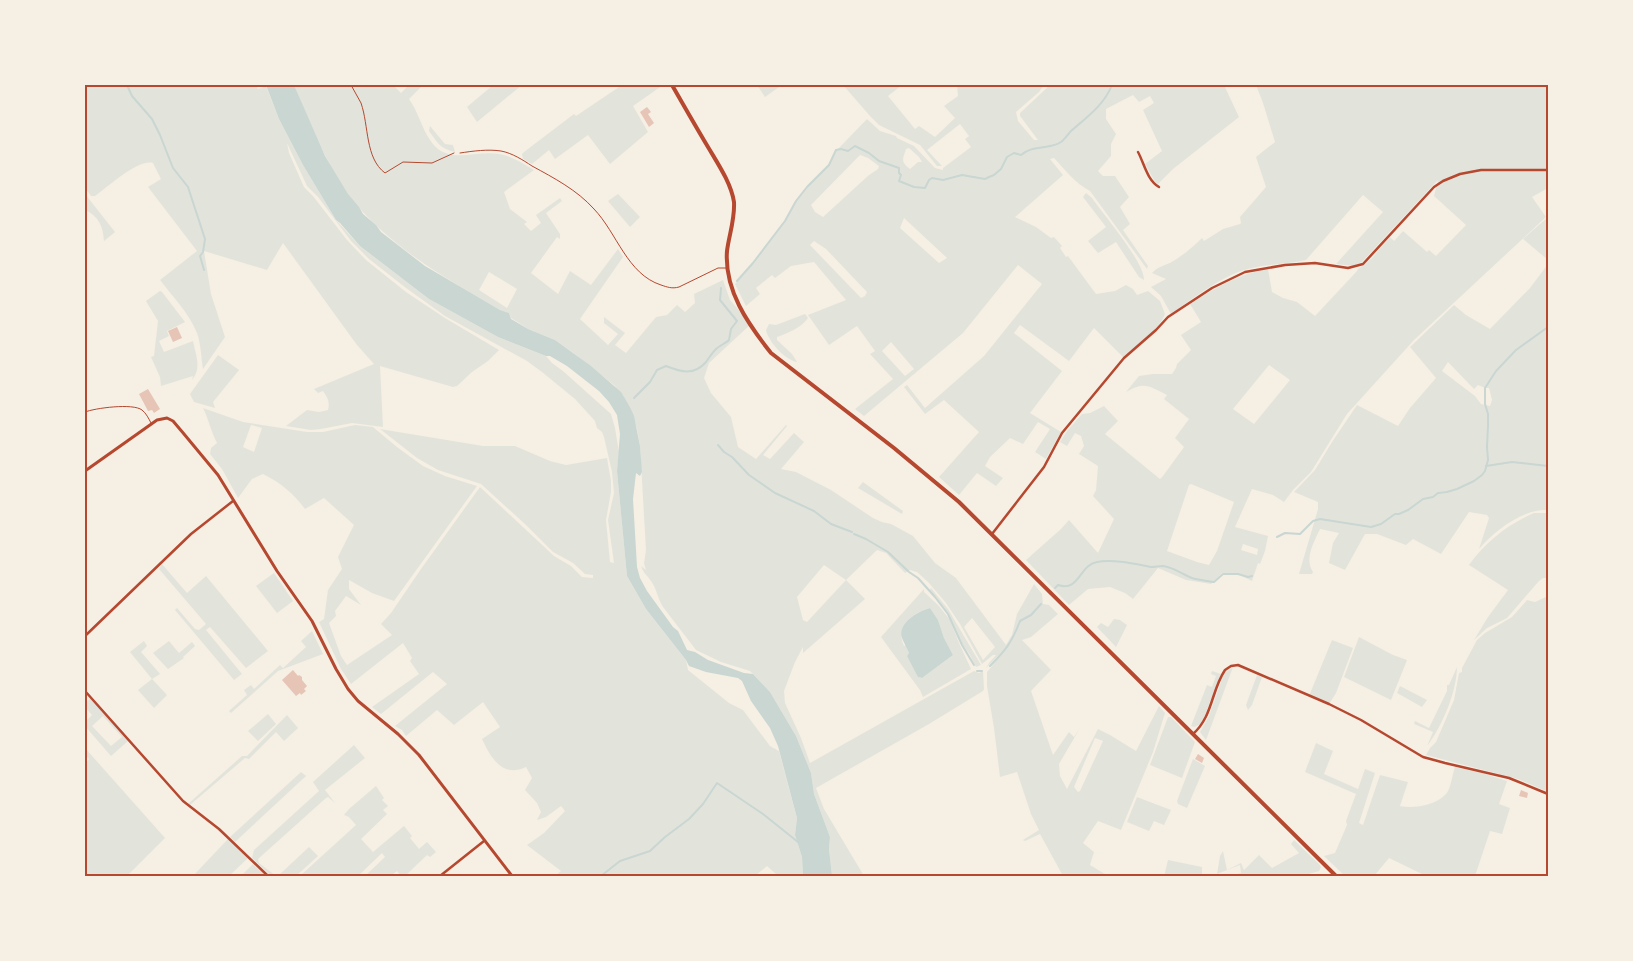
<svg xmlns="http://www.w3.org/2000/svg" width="1633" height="961" viewBox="0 0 1633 961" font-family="Poppins,sans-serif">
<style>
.green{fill:#e2e4dc;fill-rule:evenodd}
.water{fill:#c9d6d2}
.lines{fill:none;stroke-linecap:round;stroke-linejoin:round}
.stream{stroke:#c9d6d2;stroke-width:2}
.building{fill:#e6c5b7}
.path{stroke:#b5482f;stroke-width:1}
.service{stroke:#b5482f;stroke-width:1}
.minor{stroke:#b5482f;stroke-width:2.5}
.tertiary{stroke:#b5482f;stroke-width:3}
.secondary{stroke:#b5482f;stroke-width:4}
.neatline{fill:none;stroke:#b5482f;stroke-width:2}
</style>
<rect width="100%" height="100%" fill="#f6efe4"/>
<!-- green -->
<g class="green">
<path d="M85,85H256L258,89L266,86L279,119L303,165L336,220L360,246L429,299L498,337L546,356L552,363L563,371L611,414L615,428L619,452L617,471L627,576L646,609L686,660L688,670L729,703L743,710L770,746L779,751L797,818L795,835L802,857L803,876H778L767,866L755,876H555L561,871L527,845L544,833L565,811L561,806L546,817L537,820L541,812L537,803L525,790L532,778L526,767C502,778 491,758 482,739L500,727L483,702L454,725L437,710L406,736L402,730L395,726L447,684L433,672L381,714L372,707L419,674L410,661L412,658L403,643L351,684L341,669L319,622L324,619L328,590L342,569L338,557L354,525L324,498L305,509C293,493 281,483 263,474L252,479L238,498L222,469L210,454L211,448L217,443C211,432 209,420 203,408L243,422L307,432H323L355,425L373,427L397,447L423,466L445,476L477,486L394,601L372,593L349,580V589L361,605L346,596L335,611L336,616L329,623L341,656L347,665L392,635L381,624L391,613L421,569L480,487L554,556L571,566L582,577L593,578V575L585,574L573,563L553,552L526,525L481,484L438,470L417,458L380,429L483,446H515L550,461L566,465L607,458L611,481V492L606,520L610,562L614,563L608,520L614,493L612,472L604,437L602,432L597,428L595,421L575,399L542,372L527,361L445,316L406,288L369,259L351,241L318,197L307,186L287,143L289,153L304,187L313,196L347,240L366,260L406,292L445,318L499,350L488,361L472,372L457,386L453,387L380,366L383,427L352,423L321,429L311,430L286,426L307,410L319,412L328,410C330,402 328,398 323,391L318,393L314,389L374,364L357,345L283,243L267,270L204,251L211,294L225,337L203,369C201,357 201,344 197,333C189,313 173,297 160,280L197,251L148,187L161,179L153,163C138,159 108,187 95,196H91L85,188ZM251,425L262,428L254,452L243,447Z"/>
<path d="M294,85H393L401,93L409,85H423L409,99C420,114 423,136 438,149C455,162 479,150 499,154C512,156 523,164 534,170L504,192L510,209L527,222L524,224L531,231L541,223L536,215L560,198L562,201L546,213L560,234V239L557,237L531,273L558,294L570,271L591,285L618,249L623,257L580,319L608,345L618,334L604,323V317L625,333L615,345L626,353L656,317L667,315L677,305L685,312L695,303L694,294L723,280L730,300L751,324L709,363L704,378L711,393L731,417L738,447L756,459L786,425L787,426L763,455L770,459L794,433L804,442L781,469L796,472L831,490L873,518L882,522L891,524L913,536L935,563L956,578L1006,645L1012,635L1017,614L1034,584L1042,594L1043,604L1049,605L1058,614L1031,637L1022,640L1051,670L1031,691L1053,755L1069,732L1074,737L1080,728L1059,764L1060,776L1067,789L1098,729L1110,735L1136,751L1159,706L1165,713L1153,752L1121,830L1098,821L1083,843L1094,852L1090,865L1105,874L1132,876H1063L1040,834L1025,841L1023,840L1039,830L1031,814L1017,772L1000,777L994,728L987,686V672L1002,654H1000L986,668L989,663L996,655H993L982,664L960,624L946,603L928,582L917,572L910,570L905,573L886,553L877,550L846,580L865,599L803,653V647L795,662L784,691L785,703L801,738L810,763L974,671L979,673L983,671L984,689L983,691L929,724L816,788L824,809L864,876H832L829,849L830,837L814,794L811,773L796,736L770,692L750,671L721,662L696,650L663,607C658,599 657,591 653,584C649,577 643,573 641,566L646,570L644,563L646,550L640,446L637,429L630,407L615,386L576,355L555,340L528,329L511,318L509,313L500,310C442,276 391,248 348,195C344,189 340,182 336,175C319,147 307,116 294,85ZM489,272L517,289L507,308L479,290ZM824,565L846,580L807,622L803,620L797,597ZM972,618L995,647L983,660L964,627ZM1095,738L1103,741L1080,791L1078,792L1074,787Z"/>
<polygon points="493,85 522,85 477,122 467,107"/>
<polygon points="622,85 663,85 633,106 648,132 610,164 588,135 555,159 549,150 532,164 523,159 522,154 524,152 574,114 576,116"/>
<polygon points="757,85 782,85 765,97"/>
<path d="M843,85H902L888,96L915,129L919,126L935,137L955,118L944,106L958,96L957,85H1044L1039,92L1016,112L1018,121L1034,140H1038L1020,116V113L1050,85H1224L1239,117L1173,169L1158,184L1155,182L1145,164L1162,151L1143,110L1154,103L1150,96L1139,102L1133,95L1106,109V119L1116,134L1111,144V156L1098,171L1103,176H1115L1129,197L1120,207L1130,224L1123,230L1148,266L1147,269L1090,191C1075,183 1065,170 1054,158L1050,159L1063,175L1015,217L1036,227L1051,238L1054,237L1062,246L1060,248L1066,257L1068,256L1096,294L1115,291L1126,285L1133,289L1137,295L1148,291L1160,301L1165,314C1158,332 1138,344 1123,357L1094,328L1069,361L1020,325L1014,333L1062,371L1030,413L1061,432L1046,459L1035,452L1050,429L1038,422L1023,444L1010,438L990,457L985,466L1003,478L996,486L977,473L959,495L939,477L979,432L944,400L925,414L904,387L907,385L925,408L984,356L1042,284L1018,265L963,333L864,416L855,409L893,379L870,354L875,351L857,326L829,345L808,315L846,300L814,262L791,266L775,278L772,275L756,288L760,294L746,306L735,284L755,261L787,219L796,201L808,186L829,165L836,151L867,119L880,131L896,136L897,138L914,146L935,168L943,170V168L971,147L965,139L969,136L960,124L927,150L942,166H937L920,145L879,125L870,116ZM909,148L919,157L922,162H918L910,169C900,161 903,159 906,149ZM860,155L868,158L879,166L878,169L869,175L823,217L815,212L811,205ZM904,218L947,258L939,263L900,228ZM814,241L826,249L867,292L865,296L861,298L810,245ZM891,342L914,369L905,376L882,351Z"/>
<path d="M1256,85H1548V188L1532,197L1546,217L1414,340L1347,414L1311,472L1293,490L1284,502L1273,495L1252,489L1235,527L1268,536L1265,551L1260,564L1258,563L1252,581L1238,574L1222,573L1211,584L1186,580L1158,568L1133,599L1125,593L1110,587L1088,589L1069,605L1026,560L1061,529L1069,520L1098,553L1114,519L1093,496L1096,490L1098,466L1079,454L1084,446L1081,436L1075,433L1067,446L1060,442L1067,431L1082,414L1090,413L1104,406L1118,421L1105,434L1160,479L1163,476L1184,447L1175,438L1189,419L1164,399L1167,395C1149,386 1145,381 1126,392L1139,376L1153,374H1172L1176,368L1177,364L1191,350L1181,335L1201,322L1190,304C1215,288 1238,274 1268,269L1272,292L1283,298L1297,302L1315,316L1357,271L1358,269L1372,258L1390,237L1394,241L1403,231L1427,252L1429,250L1436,256L1466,225L1434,196L1438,180L1362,262L1353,266L1336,264L1383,212L1363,195L1306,260C1288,264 1270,264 1252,268C1225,273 1194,298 1171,314L1161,296L1151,287L1166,279L1152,273C1158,267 1162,266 1170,263C1182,256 1192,248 1202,238L1204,241L1223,229L1240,224L1241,223L1240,217L1266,187L1256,157L1275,142L1263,103ZM1269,365L1290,380L1254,424L1233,409ZM1191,484L1234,502L1217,551L1209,565L1197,562L1167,551L1189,485ZM1243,544L1258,549L1257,555L1241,550Z"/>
<path d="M430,126L445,144L453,145L455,152C439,148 438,143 429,131Z"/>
<path d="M1086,193L1092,198C1103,214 1145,263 1144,280L1139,277L1116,242L1098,253L1088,241L1106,227L1083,197Z"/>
<path d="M85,194L115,232L104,241C103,227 99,216 85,210Z"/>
<polygon points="618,194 640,217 630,227 608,201"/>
<polygon points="1548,217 1548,260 1523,239"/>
<path d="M1548,264V510C1524,508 1494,531 1479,549L1489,518L1487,515L1469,512L1441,554L1413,539L1406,545L1377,534H1365L1345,570L1329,563L1333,543L1339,533L1320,529C1314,542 1304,559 1313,572L1312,574H1299L1318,509V502L1294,492L1315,470L1332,442L1357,405L1398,426L1410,408L1436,378L1410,347L1454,305L1466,315L1490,329L1530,288ZM1448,362L1474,389L1478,385L1485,388H1489L1492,400L1490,406L1481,404L1475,396L1442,371Z"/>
<path d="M160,291L162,292L185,322L167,331L169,336L159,341L164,352L193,341C196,356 202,368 192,380L193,376L161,386L160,377L151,357L154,356L158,321L146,301Z"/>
<path d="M805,314L808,318C801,328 788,333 777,337V340L792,354L797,362C785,360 768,341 766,330L769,324L776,325Z"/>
<polygon points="218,355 239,370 213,402 215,408 194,402 190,394"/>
<polygon points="863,482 903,511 902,514 858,488"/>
<path d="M1534,513H1548V578H1543L1539,581L1507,618L1487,628L1474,640L1488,617L1508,590L1469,565C1485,542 1508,524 1534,513Z"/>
<polygon points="162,564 187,593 206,576 268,651 246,668 210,627 206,630 242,674 234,680 175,610 177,608 195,629 199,630 206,624 159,569"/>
<polygon points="274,573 293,601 277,613 256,586"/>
<polygon points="931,588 948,609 981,665 976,667 970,655 962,644 949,615 930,590"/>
<path d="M924,589V592L939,606L950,620L959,643L971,669L923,697L920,690L881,637ZM930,608L938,620L944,638L953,655L922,678H920L907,656L909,653L906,645L904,646C895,626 913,613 930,608Z"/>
<polygon points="1548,596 1548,792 1518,779 1426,755 1430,748 1436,742 1454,700 1459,673 1462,672 1462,668 1477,640 1485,633 1512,617 1527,600 1535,602"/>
<polygon points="1114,619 1120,620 1127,625 1116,647 1097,627 1101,623 1108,627"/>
<polygon points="312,631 323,654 278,671 231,713 229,711 247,695 244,690 251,685 254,689 280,665 283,668 306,647 301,641"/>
<polygon points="1359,637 1393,655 1407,660 1391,700 1344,677"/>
<polygon points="1332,640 1353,648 1336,693 1329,704 1309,696"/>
<polygon points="144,641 147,646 141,652 160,674 152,679 167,695 154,708 138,690 152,679 130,652"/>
<polygon points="169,641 179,653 192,642 195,646 183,657 184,658 168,669 153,653"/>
<polygon points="1233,667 1206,740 1200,732 1209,716 1224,673"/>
<path d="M1457,667C1457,691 1442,727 1427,746L1433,732L1414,724L1415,721L1429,728L1447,691V685H1449Z"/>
<polygon points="1212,671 1221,674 1203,720 1199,725 1194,727 1191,726 1207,685 1212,687 1216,676 1211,674"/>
<polygon points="1257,675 1262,677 1252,705 1248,710 1246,705"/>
<polygon points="1400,686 1427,700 1422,707 1397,693"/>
<path d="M90,698L128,741L111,756L85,726V722L92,715L85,707V704ZM103,716L122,737L111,746L92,726Z"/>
<polygon points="268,714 276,724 258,741 248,731"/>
<polygon points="287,715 298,728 284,741 276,732 249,759 245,758 190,805 188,804 242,756 247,756"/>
<polygon points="1168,717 1171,717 1195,742 1182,778 1150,765"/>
<path d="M1316,743L1333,751L1324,774L1358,789L1365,769L1375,773L1359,823L1363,825L1380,775L1408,782L1400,806C1414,809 1436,805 1446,794C1451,789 1452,775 1455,767L1482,773L1507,781L1499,804L1510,808L1502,834L1490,831L1475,876H1421L1422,874L1389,858L1374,876H1345L1324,856L1335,853L1347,825L1346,821L1356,794L1305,772Z"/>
<polygon points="354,745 365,758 325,790 335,803 328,797 326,798 258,859 259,863 276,876 271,876 252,858 254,850 319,791 313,782"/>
<polygon points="85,748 165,838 127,876 85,876 85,764 89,759 85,755"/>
<polygon points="1193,759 1205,766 1187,808 1178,804 1177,801"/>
<polygon points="301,772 306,776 235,842 230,837"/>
<polygon points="376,786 384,798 382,800 388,806 383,810 387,814 361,839 373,852 404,826 412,836 410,838 419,849 427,842 436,852 430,857 427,855 405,876 401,876 397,871 391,876 365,876 385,857 382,853 358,876 300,876 356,825 349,817 344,815 349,809"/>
<polygon points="1137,797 1171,810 1164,825 1154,821 1149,831 1127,822"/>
<polygon points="228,839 248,858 229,876 193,876"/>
<polygon points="1294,840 1319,864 1321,867 1319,871 1302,876 1232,876 1241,873 1240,865 1217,874 1220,856 1223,851 1227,870 1241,863 1244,870 1259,855 1272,868 1299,853 1291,844"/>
<polygon points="309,847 318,856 296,876 278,876"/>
<polygon points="1168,860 1202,867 1202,876 1164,876"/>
<polygon points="253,864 266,876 241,876"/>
</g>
<!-- water -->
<g class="water">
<polygon points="266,85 294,85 325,156 348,194 359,207 363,214 376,225 381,232 425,266 500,310 509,313 511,319 528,329 555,340 591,366 621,392 630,407 634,416 640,446 642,472 640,476 636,473 633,499 637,567 640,578 647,591 673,627 678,631 687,650 695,652 708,660 744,673 753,674 770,692 796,736 811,773 814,794 830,837 829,849 832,876 803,876 802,857 795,835 797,818 778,746 770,728 751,701 742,681 738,678 706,672 689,666 686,660 646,609 627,576 617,471 620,434 617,415 609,402 599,391 567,366 550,356 546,356 498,337 429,299 360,246 340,223 336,220 303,165 279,119"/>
<path d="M930,608L938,620L944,638L953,655L922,678L918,677L907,656L909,653C907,648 904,643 902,638C897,623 919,611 930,608Z"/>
</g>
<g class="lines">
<!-- stream -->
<g class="stream">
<polyline points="127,85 132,96 152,119 160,135 173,168 188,187 205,239 203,252 200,256 204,270"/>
<path d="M737,281L753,263L785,221L796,201L807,187L829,165L836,150L841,149L848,151L855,146L869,153L879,161L899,168V173L901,175L899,181L914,187L925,188L929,180L932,178L943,180L962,175L985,179L989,177L994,175L1001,169L1007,157L1014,153L1021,155C1034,144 1049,150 1061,142C1065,139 1068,134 1071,131C1087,117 1104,105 1112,85"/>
<path d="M634,398L650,382L657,370L666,366C681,372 694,376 706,362C709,358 712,353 716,349C720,345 725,344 729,340L731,329L737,321L720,300L721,288"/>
<polyline points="718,445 724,452 732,457 749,475 775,493 814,511 831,524 852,532"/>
<polyline points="1486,466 1512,462 1548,466"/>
<polyline points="854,534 866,539 888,552 909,572 918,578 935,597 948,614 962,645 974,665"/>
<polyline points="1277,537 1285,533 1300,534 1313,521 1320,519 1371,527 1381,524 1395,514 1399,514 1408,510 1423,499 1433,497 1438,493 1447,492 1457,489 1474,481 1482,475 1485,471 1488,460 1487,447 1488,425 1488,414 1485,404 1485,388 1496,371 1516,350 1548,327"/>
<path d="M1055,588L1058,585C1080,592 1079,565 1097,562C1114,559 1135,564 1151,567C1155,567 1159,566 1163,566C1173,567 1182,574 1192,578C1199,580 1207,581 1214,582L1223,574H1238L1248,577L1252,576"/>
<path d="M990,666C1006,650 1012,642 1020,621L1031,615L1041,604"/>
<polyline points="977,671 982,671"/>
<polyline points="601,876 620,861 650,851 665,837 689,819 703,804 717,783 763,814 798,842"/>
</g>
</g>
<!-- building -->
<g class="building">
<polygon points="647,107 651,112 648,114 654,123 649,127 640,112"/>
<polygon points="177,327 182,338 173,342 168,331"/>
<polygon points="148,389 160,409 154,413 152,410 148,411 139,394"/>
<polygon points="293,670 298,676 299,675 302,677 302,680 307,686 304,689 306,691 301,695 300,693 296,696 282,680"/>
<polygon points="1198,754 1204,758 1202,763 1195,759"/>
<polygon points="1521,790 1528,793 1527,798 1519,796"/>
</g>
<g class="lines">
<!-- path -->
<path class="path" d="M351,85C354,91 358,97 361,103C369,126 365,158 385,173L403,162L432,163L454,153"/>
<!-- service -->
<g class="service">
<path d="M460,153C473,151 488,149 501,151C512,153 523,160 532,166C554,178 577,190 594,209C617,233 627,274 661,285C667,287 672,289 679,287L718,268H726"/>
<path d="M85,412C95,408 133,403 142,410C146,413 149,419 151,423"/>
</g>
<!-- minor -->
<g class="minor">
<path d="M1138,152C1144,163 1147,180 1159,187"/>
<polyline points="992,534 1044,467 1062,433 1124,358 1156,330 1168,317 1212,288 1245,272 1285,265 1315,263 1348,268 1363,264 1434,187 1443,181 1460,174 1481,170 1548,170"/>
<polyline points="85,636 191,534 233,501"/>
<polyline points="85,691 183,801 219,829 268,876"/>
<path d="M1193,734C1213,716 1211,691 1225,670L1231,666L1238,665L1329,704L1361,720L1423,757L1445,763L1509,778L1548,794"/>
<polyline points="440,876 484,841"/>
</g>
<!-- tertiary -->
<polyline class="tertiary" points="85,471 157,420 167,418 173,421 184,434 218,475 277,571 312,621 336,669 348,689 358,701 398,734 419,755 512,876"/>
<!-- secondary -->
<path class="secondary" d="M672,85C684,106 696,127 708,147C718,164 731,183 734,202C735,219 729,235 727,251C724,290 748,324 771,353L894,448L959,502L1336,876"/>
</g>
<!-- border -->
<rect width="1633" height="961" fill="none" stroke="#f6efe4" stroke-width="172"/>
<rect x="86" y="86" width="1461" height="789" class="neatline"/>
</svg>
